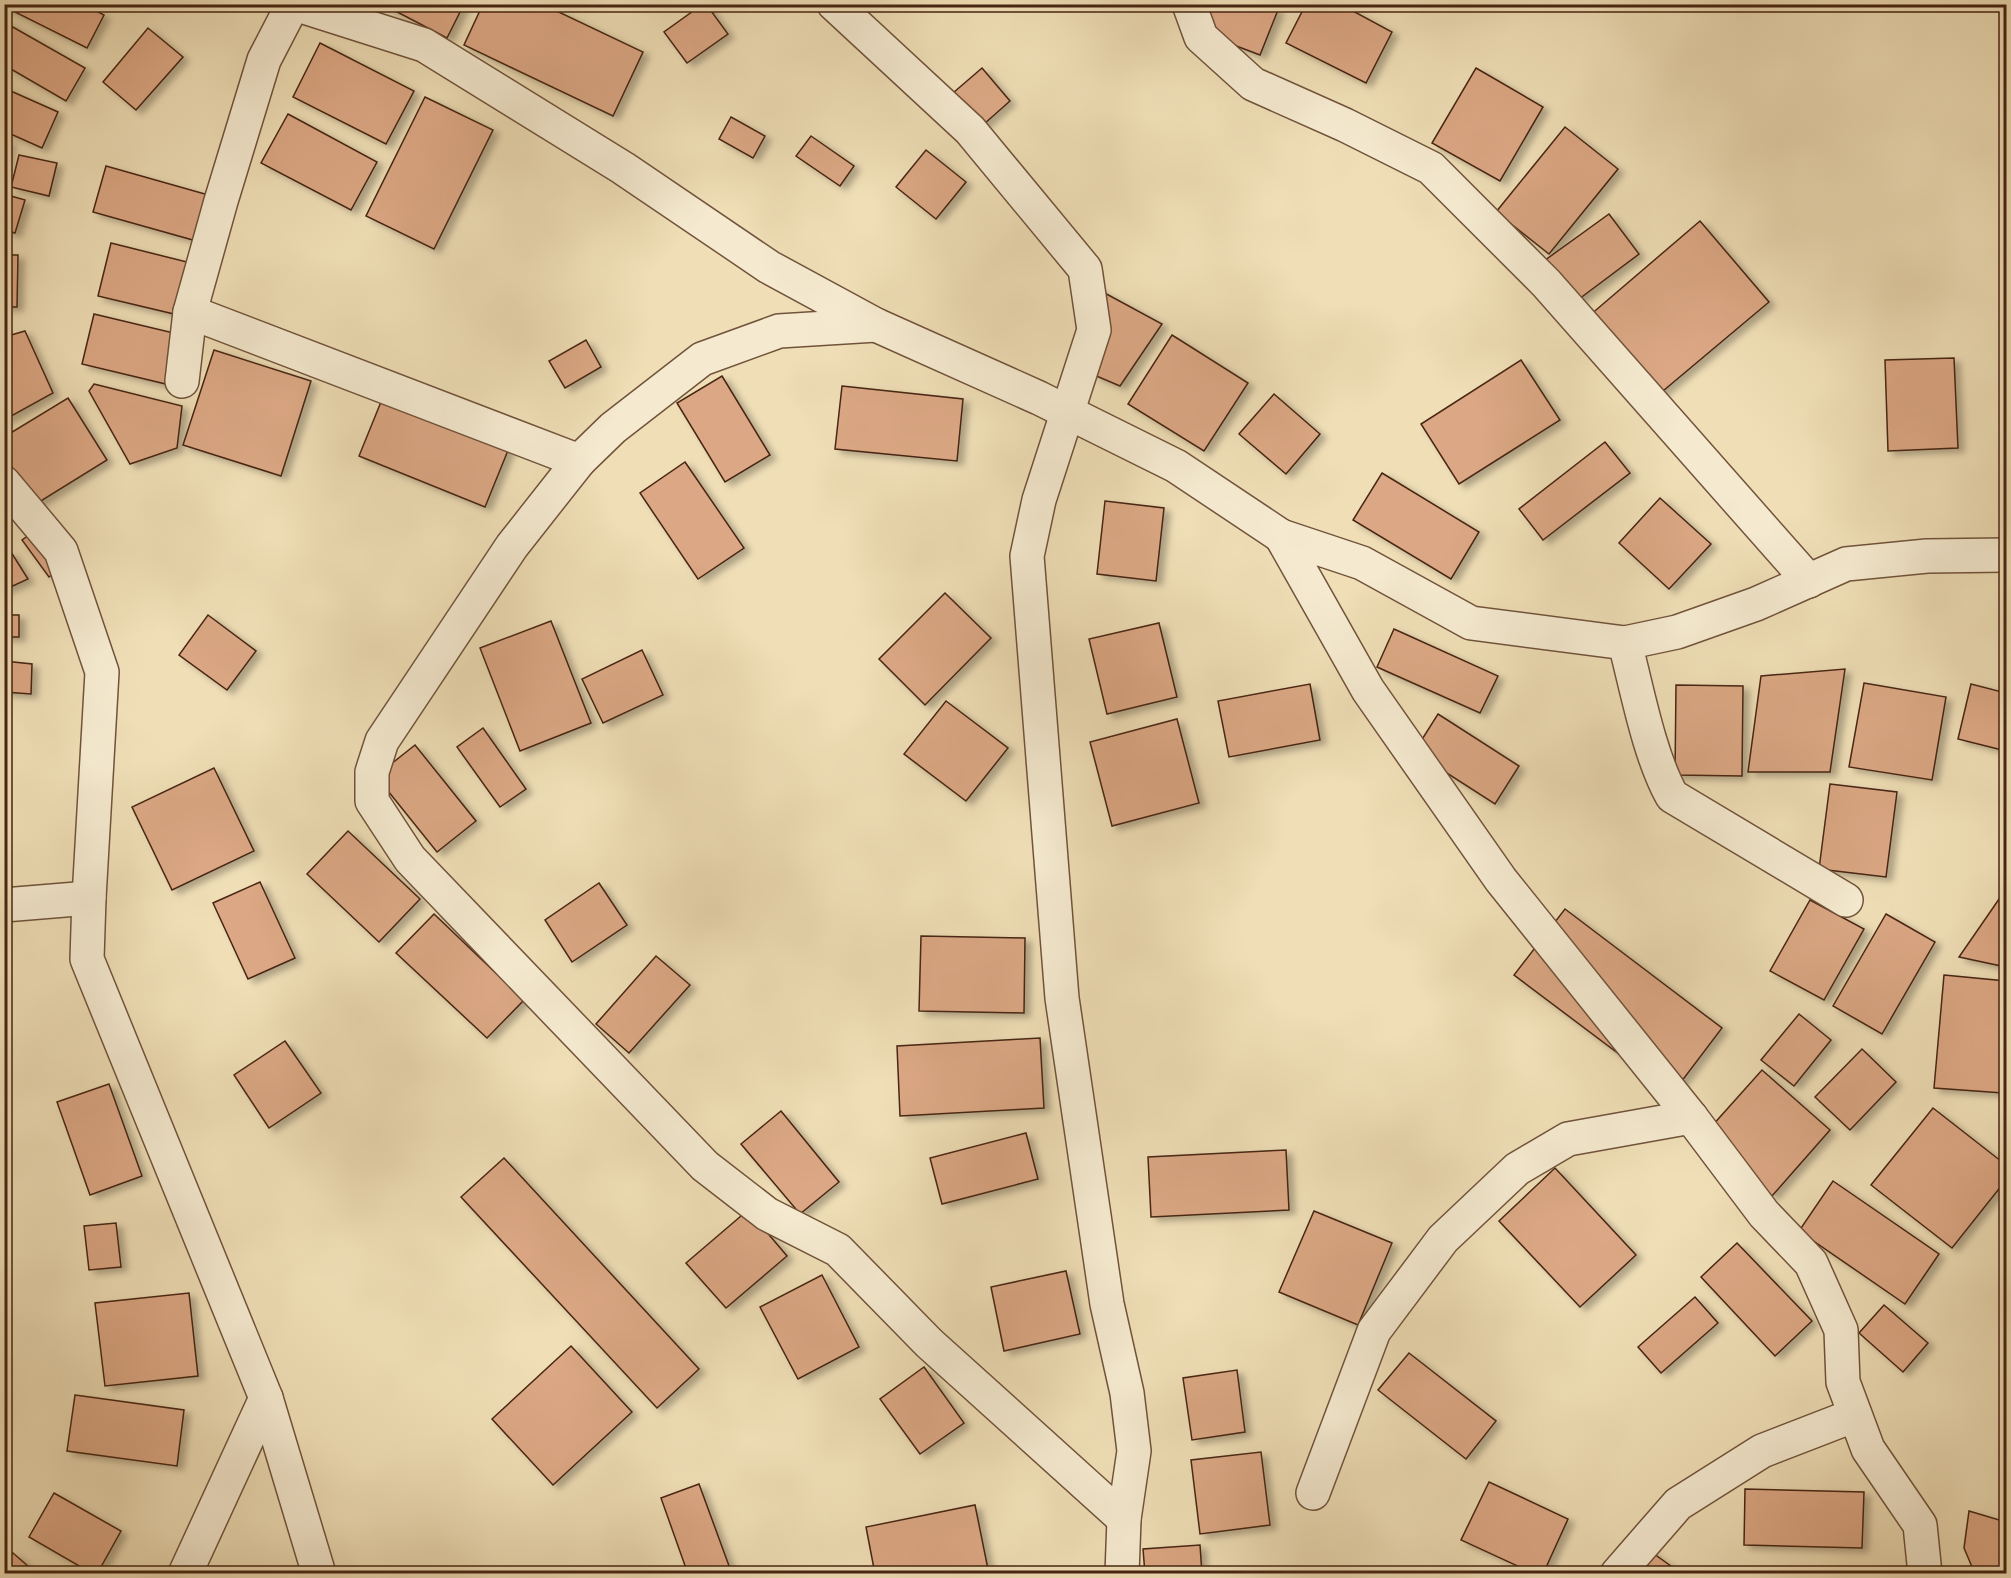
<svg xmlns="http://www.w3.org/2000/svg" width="2011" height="1578" viewBox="0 0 2011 1578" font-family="'Sorts Mill Goudy',serif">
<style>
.building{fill:#dba784;stroke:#472512;stroke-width:1.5;filter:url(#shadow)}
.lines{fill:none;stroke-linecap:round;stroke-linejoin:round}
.minor-casing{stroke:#71533b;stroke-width:36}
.minor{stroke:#f5ead0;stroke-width:33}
</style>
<defs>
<filter id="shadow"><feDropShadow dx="6" dy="4" stdDeviation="3" flood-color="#0004"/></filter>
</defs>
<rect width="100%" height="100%" fill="#efdeb6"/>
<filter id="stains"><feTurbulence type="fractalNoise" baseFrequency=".00333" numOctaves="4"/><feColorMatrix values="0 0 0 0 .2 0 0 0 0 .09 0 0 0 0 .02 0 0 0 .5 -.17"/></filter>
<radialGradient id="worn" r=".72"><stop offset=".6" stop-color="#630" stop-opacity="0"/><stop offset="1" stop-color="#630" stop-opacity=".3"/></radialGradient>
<!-- building -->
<g class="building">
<polygon points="7,4 83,4 104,15 87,48 5,7"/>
<polygon points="382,4 464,4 447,38"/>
<polygon points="483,4 542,4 643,52 613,116 464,45"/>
<polygon points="703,4 706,4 728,34 687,63 664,32"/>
<polygon points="1198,4 1264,4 1278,10 1260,55 1189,28"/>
<polygon points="1306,4 1340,4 1392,32 1366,83 1286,43"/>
<polygon points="4,22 85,68 66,101 4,65"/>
<polygon points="148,28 183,57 136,110 103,82"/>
<polygon points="320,43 414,91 386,144 293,97"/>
<polygon points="982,68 1010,101 975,132 946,99"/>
<polygon points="1476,68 1543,107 1500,181 1432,143"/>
<polygon points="4,88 58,112 42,148 4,131"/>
<polygon points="425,97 493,130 434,249 366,216"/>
<polygon points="288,114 377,162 351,210 261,163"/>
<polygon points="731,117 765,136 753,158 719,139"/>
<polygon points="1565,127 1618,169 1549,254 1496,212"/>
<polygon points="811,136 854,166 840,186 796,156"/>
<polygon points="4,141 9,141 5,170 4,170"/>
<polygon points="926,150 966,182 936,219 896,187"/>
<polygon points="19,155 57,163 49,196 11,187"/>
<polygon points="106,166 212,196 200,242 93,212"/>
<polygon points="4,194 25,200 15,233 4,230"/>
<polygon points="1609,214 1639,254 1575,302 1544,261"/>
<polygon points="1700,221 1769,302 1657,396 1589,316"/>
<polygon points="111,243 187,262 174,314 98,296"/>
<polygon points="4,255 18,255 17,307 4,307"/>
<polygon points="1088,284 1162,324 1120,386 1094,375"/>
<polygon points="94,314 182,335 170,385 82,364"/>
<polygon points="25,331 53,393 4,420 4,337"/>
<polygon points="1172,335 1248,383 1204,451 1128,404"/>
<polygon points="586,340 601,367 565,388 549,361"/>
<polygon points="214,350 311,381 281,476 183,445"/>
<polygon points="1954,358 1958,448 1888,451 1885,360"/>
<polygon points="1521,360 1560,420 1459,484 1421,424"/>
<polygon points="722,376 770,455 725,482 677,403"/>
<polygon points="94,384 182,406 177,448 130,464 89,391"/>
<polygon points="842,386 963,399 957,461 835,449"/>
<polygon points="1274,394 1320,434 1286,474 1239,434"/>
<polygon points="383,397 509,448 485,507 359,456"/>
<polygon points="68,398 107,460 36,504 4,455 4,437"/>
<polygon points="1605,442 1630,473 1543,540 1519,509"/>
<polygon points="685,462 744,548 698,579 640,493"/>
<polygon points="1382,473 1479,532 1451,579 1353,520"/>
<polygon points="1660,498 1711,544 1669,589 1619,543"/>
<polygon points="1105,501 1164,508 1156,581 1097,574"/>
<polygon points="41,527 67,564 49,577 22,540"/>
<polygon points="11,552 28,579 4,590 4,556"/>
<polygon points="945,593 991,638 925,705 879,659"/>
<rect x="4" y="615" width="15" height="22"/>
<polygon points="208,615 256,651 227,690 179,655"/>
<polygon points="551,621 591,723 520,751 480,648"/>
<polygon points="1159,623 1177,697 1107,714 1089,639"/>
<polygon points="1394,629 1498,676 1480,713 1377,667"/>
<polygon points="642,650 663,695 603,723 582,679"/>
<polygon points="4,661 32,664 31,694 4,692"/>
<polygon points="1845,669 1830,772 1748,772 1761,676"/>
<polygon points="1864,683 1946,697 1932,780 1849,767"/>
<polygon points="1310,684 1320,740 1229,757 1218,701"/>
<polygon points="1971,684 2006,693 2006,751 1958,739"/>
<polygon points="1676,685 1743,686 1742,776 1675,775"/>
<polygon points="946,701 1008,748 966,801 904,754"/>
<polygon points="1438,714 1519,766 1495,804 1414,752"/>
<polygon points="1177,719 1199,803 1112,826 1090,742"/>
<polygon points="483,728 526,789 500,807 457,747"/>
<polygon points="415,745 476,821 437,852 376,776"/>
<polygon points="214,768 254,851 172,890 132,807"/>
<polygon points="1830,784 1897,792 1886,877 1819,869"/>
<polygon points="348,831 420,899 379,942 307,874"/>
<polygon points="260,882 295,958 248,979 213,903"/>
<polygon points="599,883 627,925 572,962 545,920"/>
<polygon points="2006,889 2006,967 1959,957"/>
<polygon points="1810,900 1864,929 1824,1000 1770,971"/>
<polygon points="1565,909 1722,1028 1672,1094 1514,975"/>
<polygon points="434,914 524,1000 487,1038 396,953"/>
<polygon points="1886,914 1935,942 1882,1034 1833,1006"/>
<polygon points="921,936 1025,938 1024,1013 919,1011"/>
<polygon points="656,956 690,985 629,1053 596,1024"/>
<polygon points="1944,975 2006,981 2006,1052 2003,1093 1934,1088"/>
<polygon points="1799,1014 1831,1040 1794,1086 1761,1060"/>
<polygon points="1040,1038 1044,1108 900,1116 897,1046"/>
<polygon points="285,1041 321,1093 269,1128 234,1075"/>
<polygon points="1862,1049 1896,1082 1850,1130 1815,1097"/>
<polygon points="1762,1070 1830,1130 1772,1196 1703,1136"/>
<polygon points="109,1084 142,1176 90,1195 57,1102"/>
<polygon points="1933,1108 2006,1165 2006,1180 1952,1248 1871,1185"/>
<polygon points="781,1111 839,1182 800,1214 741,1144"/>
<polygon points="1026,1133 1038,1179 942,1204 930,1158"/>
<polygon points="1286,1150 1289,1210 1151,1217 1148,1157"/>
<polygon points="504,1158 699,1369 657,1408 461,1197"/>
<polygon points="1555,1168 1636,1255 1580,1307 1499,1221"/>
<polygon points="1833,1181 1939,1254 1905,1304 1799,1231"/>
<polygon points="748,1210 787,1256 726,1308 686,1263"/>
<polygon points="1314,1211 1392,1243 1358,1325 1279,1292"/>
<polygon points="116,1223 121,1267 89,1270 84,1226"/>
<polygon points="1737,1243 1812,1321 1775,1356 1701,1277"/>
<polygon points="1066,1271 1080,1334 1004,1351 991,1287"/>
<polygon points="822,1275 859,1347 798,1379 760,1307"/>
<polygon points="189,1293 198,1376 105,1386 95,1303"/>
<polygon points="1695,1297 1718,1323 1661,1373 1638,1347"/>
<polygon points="1884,1305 1928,1343 1903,1372 1859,1333"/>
<polygon points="571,1346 632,1412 553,1485 492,1419"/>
<polygon points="1409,1353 1496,1421 1466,1459 1378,1390"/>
<polygon points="924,1367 964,1423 920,1454 880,1399"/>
<polygon points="1237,1370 1245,1432 1192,1440 1183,1378"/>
<polygon points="75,1395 184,1410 177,1466 67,1451"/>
<polygon points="1261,1452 1270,1525 1200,1534 1191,1460"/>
<polygon points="1489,1482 1568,1519 1543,1574 1535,1574 1461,1540"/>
<polygon points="699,1484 732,1574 688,1574 661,1498"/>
<polygon points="1745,1489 1864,1492 1862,1548 1744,1545"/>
<polygon points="54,1493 121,1531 97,1574 93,1574 29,1537"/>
<polygon points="975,1505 989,1574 875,1574 866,1527"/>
<polygon points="1969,1511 2006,1522 2006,1574 1975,1574 1964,1548"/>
<polygon points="1200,1545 1202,1574 1145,1574 1143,1549"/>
<polygon points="1643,1546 1682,1574 1624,1574"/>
<polygon points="13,1553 37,1574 4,1574 4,1562"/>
</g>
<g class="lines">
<!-- minor casing -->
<g class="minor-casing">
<g id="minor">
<polyline points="295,4 424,45 623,168 769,267 876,325 1039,398 1176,466 1281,536"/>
<polyline points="834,4 970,130 1085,269 1094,330 1039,500 1027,556 1062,998 1107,1304 1127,1393 1134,1451 1124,1519 1122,1574"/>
<polyline points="1189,4 1201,37 1253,84 1345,125 1431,168 1546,283 1809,581"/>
<polyline points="190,312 579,461"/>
<polyline points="876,325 779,331 702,359 613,428 579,461 512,546 382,741 372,772 372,801 410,859 705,1166 767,1214 838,1250 929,1343 1124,1519"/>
<polyline points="182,381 190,312 221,201 264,60 293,4"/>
<polyline points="4,483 61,551 102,672 89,898 87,959 266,1398 319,1574"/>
<path d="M1625,643C1637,689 1649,755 1672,796L1846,900"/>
<polyline points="4,905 89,898"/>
<polyline points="1313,1493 1374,1331 1443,1239 1517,1169 1568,1139 1691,1117"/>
<polyline points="185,1574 266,1398"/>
<polyline points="1617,1574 1678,1504 1762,1451 1855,1415"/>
<polyline points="1925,1574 1920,1525 1868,1449 1843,1382 1841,1330 1811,1263 1764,1214 1691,1117 1501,880 1368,690 1281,536 1362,563 1471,623 1625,643 1677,632 1756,604 1846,564 1927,556 2006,555"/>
</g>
</g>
<!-- minor -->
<use href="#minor" class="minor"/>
</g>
<!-- margin -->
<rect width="2011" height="1578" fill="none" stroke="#efdeb6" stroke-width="24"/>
<rect x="6" y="6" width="1999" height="1566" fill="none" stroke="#472512" stroke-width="3"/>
<rect x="12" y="12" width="1987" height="1554" fill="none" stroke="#472512" stroke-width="1.5"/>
<rect width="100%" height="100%" filter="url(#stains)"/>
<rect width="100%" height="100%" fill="url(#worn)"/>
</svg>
